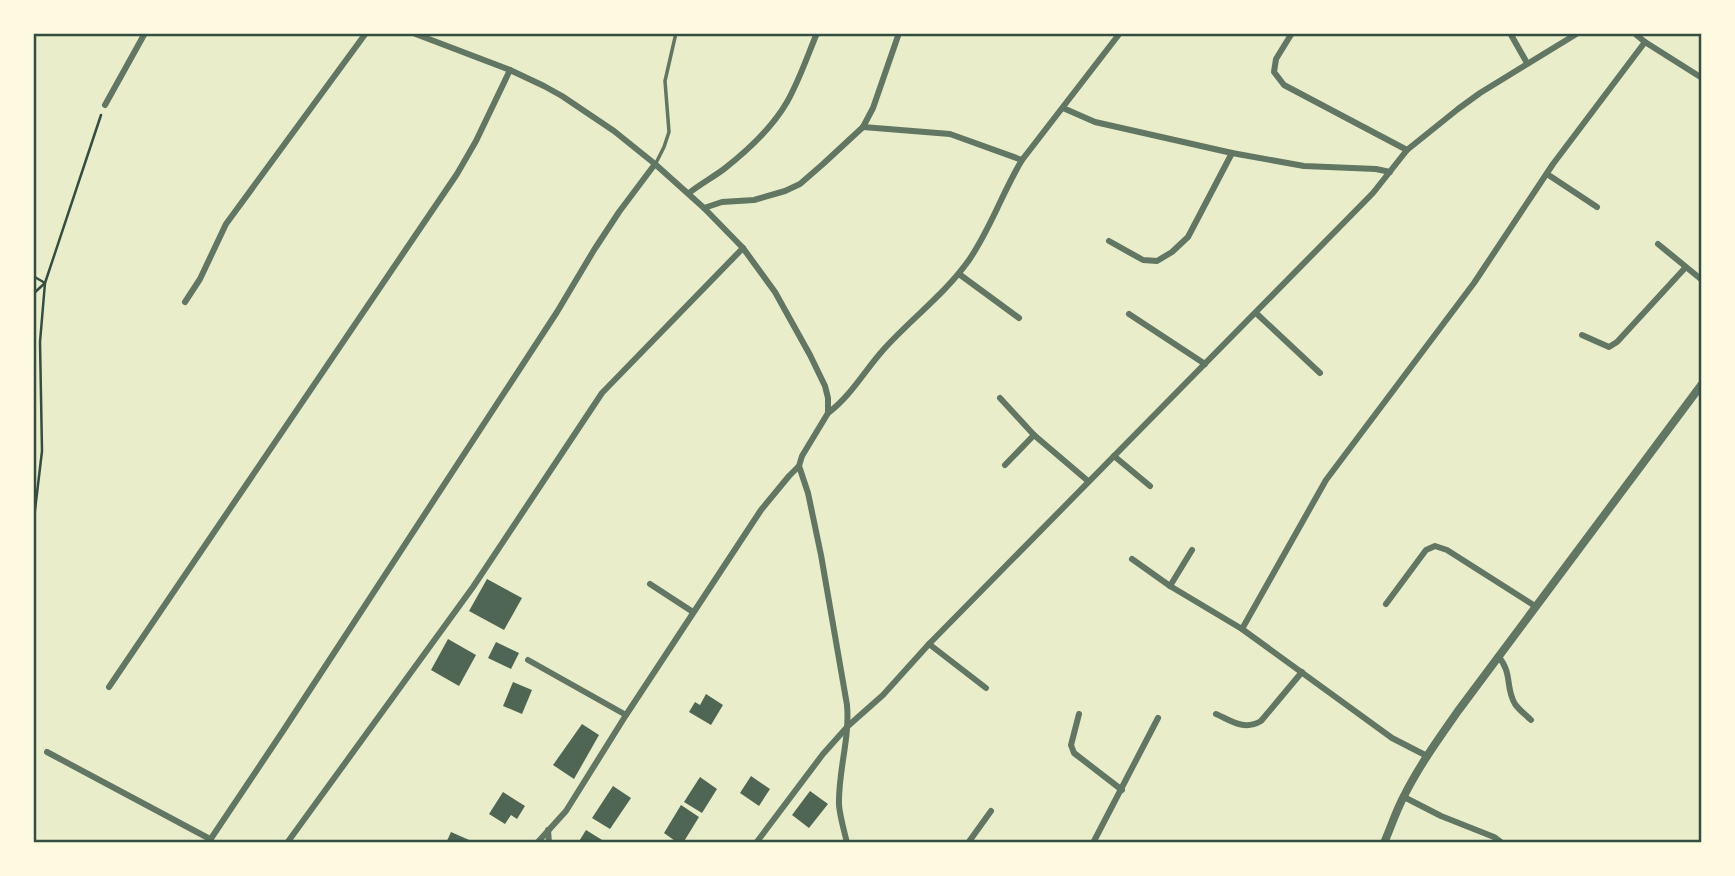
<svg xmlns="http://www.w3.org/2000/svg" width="1735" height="876" viewBox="0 0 1735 876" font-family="Commissioner,sans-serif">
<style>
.building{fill:#4f6655}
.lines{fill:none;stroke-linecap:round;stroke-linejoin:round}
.path{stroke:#344e41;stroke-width:2.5}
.service{stroke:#617663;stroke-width:3.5}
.minor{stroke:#617663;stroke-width:6}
.tertiary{stroke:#617663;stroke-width:8}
.neatline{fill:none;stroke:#344e41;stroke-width:2.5}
</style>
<rect width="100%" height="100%" fill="#e9edc9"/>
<!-- building -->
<g class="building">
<polygon points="487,579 522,598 504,630 469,611"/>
<polygon points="448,639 476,655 459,686 431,670"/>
<polygon points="496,642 519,653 511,669 488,658"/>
<polygon points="513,682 532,690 522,714 503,706"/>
<polygon points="706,694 723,705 711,725 689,712 695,702 700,705"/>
<polygon points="582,724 599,735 574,779 553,765"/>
<polygon points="751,776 770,789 759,806 740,793"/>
<polygon points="700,777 717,789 702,813 684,802"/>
<polygon points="613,786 631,798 610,829 592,818"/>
<polygon points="810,791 828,804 809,828 792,815"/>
<polygon points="503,792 525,806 517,819 511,815 505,824 489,814"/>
<polygon points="681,805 699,817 683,843 678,843 664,833"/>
<polygon points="586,830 607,843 578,843"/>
<polygon points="451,832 476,843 446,843"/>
</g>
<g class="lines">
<!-- path -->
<g class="path">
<polyline points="33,276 45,283 33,294"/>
<polyline points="33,527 42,451 40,342 45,283 101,115"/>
</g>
<!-- service -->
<polyline class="service" points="656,163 664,147 669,132 665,81 676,33"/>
<!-- minor -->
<g class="minor">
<path d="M413,33L510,70L544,86L562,96L614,131L655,164L704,208L743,248L775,292L810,355L825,386L828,398V413L802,456L799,466L808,493L821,555L847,705C850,739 838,771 839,805C840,817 844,830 847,843"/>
<polyline points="1292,33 1276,59 1274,72 1284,85 1407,150"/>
<polyline points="1510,33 1527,63"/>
<polyline points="1634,33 1645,42 1702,78"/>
<polyline points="105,105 145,33"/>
<polyline points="1063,108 1095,122 1232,153 1304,166 1376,169 1390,172"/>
<polyline points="863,127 950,134 1022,160"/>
<polyline points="1547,174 1597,207"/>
<path d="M689,193C700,184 712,178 724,169C747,151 772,128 787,102C799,81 807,57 817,33"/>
<polyline points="704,208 722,202 754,200 785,191 800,184 823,164 863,127 873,108 899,33"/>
<polyline points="1109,241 1143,260 1157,261 1172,252 1188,237 1232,153"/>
<polyline points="1658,244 1702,280"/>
<polyline points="959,274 1019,318"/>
<polyline points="185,302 200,279 226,224 366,33"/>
<polyline points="1256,313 1320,373"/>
<polyline points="1129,314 1205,364"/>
<polyline points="1582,335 1609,347 1617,342 1685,268"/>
<polyline points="1000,398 1034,435 1088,481"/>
<path d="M828,413C851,396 865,370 884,349C912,318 945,294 969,260C991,228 1002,193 1022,160L1120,33"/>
<polyline points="1114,456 1150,486"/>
<polyline points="1005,465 1034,435"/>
<polyline points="1132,559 1170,586 1242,629 1392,738 1427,756"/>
<polyline points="650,584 693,612"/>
<polyline points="1170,586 1192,550"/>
<polyline points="1386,604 1426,550 1435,546 1447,550 1535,606"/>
<polyline points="1242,629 1326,480 1474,283 1553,164 1645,42"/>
<polyline points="929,644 986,688"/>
<path d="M1498,656C1513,673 1505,688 1515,704C1519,710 1526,715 1531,720"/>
<polyline points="528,660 626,715"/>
<polyline points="109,687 457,174 476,141 510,70"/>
<polyline points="1079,714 1071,745 1074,753 1122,790"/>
<path d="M1216,714C1232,721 1244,731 1261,721L1302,672"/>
<polyline points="47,752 210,839"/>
<polyline points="1404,797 1441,816 1494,837 1502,843"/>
<polyline points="548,830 549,843"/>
<polyline points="208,843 283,731 557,312 594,250 619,212 655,164"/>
<polyline points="287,843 473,587 602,393 743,248"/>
<polyline points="537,843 566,811 626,715 761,510 789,476 799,466"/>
<polyline points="756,843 823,754 848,726 883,695 929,644 1373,193 1407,150 1458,109 1480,93 1578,33"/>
<polyline points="968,843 991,811"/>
<polyline points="1093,843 1158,718"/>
</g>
<!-- tertiary -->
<path class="tertiary" d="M1384,843C1391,827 1396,811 1404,796C1419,766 1439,738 1458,711L1702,384"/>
</g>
<!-- border -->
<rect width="1735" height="876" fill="none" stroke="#fefae0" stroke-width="70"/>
<rect x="35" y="35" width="1665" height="806" class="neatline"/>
</svg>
